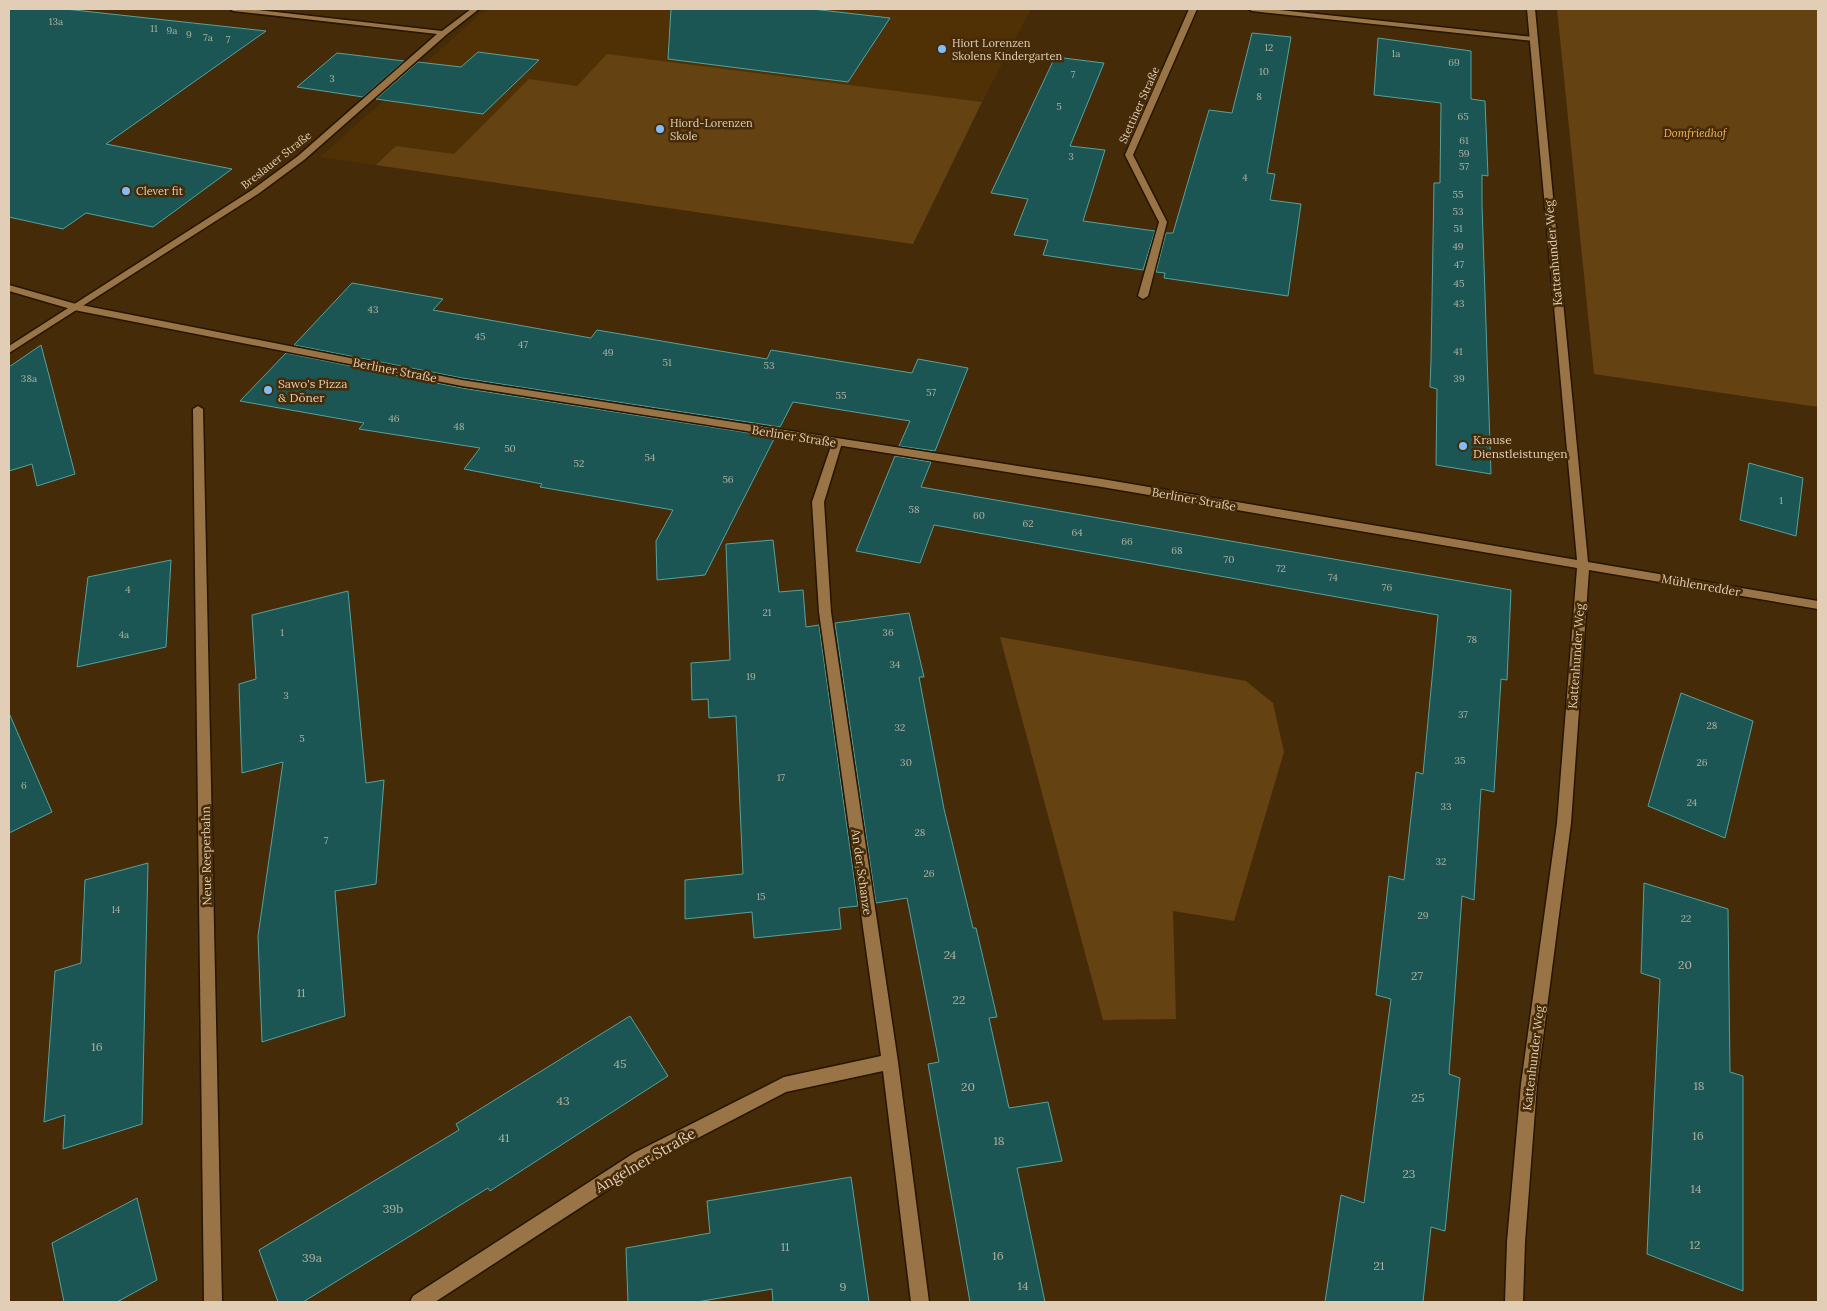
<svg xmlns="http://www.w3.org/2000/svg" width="1827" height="1311" viewBox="0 0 1827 1311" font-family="Lora,serif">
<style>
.built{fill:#4f3105}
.green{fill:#644211}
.building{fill:#1c5654;stroke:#55a29e}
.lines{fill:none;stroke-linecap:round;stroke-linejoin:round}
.minor-casing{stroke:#261500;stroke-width:3}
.tertiary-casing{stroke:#261500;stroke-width:3}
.minor{fill:#987446;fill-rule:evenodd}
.tertiary{fill:#987446;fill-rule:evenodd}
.poi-dot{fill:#83bcfb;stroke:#452b07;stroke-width:2}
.labels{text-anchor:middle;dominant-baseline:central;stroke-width:5;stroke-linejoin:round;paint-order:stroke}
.number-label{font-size:10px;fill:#b0b09e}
.far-poi-label{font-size:11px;fill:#e2ceb7;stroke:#452b07;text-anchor:start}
.far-street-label{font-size:11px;fill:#e2ceb7;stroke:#452b07}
.far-park-label{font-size:11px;font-style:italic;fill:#f7b55e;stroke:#452b07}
.street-label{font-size:12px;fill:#e2ceb7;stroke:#452b07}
.poi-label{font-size:12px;fill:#e2ceb7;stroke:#452b07;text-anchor:start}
.near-number-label{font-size:12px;fill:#b0b09e}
.near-street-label{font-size:15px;fill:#e2ceb7;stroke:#452b07}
</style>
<rect width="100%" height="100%" fill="#452b07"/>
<!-- built -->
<polygon class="built" points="488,9 1031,9 982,102 913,244 320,157 479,15"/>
<!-- green -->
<g class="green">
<polygon points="1557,9 1818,9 1818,407 1594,374"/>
<polygon points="607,54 982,102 913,244 376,165 396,146 454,154 529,79 577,86"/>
<polygon points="1000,637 1246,681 1273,703 1284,752 1234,921 1173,911 1176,1019 1103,1020"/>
</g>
<!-- building -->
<g class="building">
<polygon points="9,9 65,9 266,31 106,144 232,169 153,227 86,213 63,229 9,217"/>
<polygon points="671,9 812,9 890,18 848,82 668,59"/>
<polygon points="1252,33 1291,37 1267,173 1275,174 1270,200 1301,204 1288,296 1164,278 1165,273 1156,272 1166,233 1173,233 1209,110 1232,113"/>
<polygon points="1378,38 1471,51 1471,99 1485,101 1488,176 1482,175 1482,205 1491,474 1436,465 1437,389 1430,387 1431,360 1434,183 1440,183 1441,103 1374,95"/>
<polygon points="478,52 539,60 483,114 376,99 418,62 461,67"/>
<polygon points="337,53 404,61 363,97 297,87"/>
<polygon points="1055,57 1104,63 1070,146 1105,150 1083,221 1155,231 1143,270 1043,255 1048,240 1014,235 1028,199 991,193"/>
<polygon points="352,283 443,299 433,310 591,338 597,330 767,359 771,350 912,373 918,359 968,368 935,451 899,446 910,421 793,402 780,427 462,378 294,345"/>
<polygon points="41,345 75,474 37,486 32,464 9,471 9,367"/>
<polygon points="286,353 462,388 775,437 705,575 657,580 656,541 673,510 540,487 542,484 464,469 480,448 359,429 364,423 240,401"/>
<polygon points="895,456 931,462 921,487 1511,590 1507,680 1501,679 1494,792 1481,789 1474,900 1462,896 1449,1074 1460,1078 1445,1231 1431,1227 1423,1302 1325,1302 1341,1195 1364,1203 1391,999 1376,995 1389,876 1404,880 1416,772 1423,774 1438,615 934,525 920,563 856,551"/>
<polygon points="1749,463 1803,478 1796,536 1740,520"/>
<polygon points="773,540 779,592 803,590 806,627 819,625 858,906 839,908 841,929 754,938 752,912 685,919 685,880 743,874 736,716 709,718 708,699 692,700 691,663 730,660 726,544"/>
<polygon points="171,560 166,647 77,667 88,577"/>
<polygon points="348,591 366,783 384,780 376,884 335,891 345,1016 262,1042 258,936 283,762 242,773 239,684 256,679 252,615"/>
<polygon points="909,613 924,677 919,677 944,809 973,928 976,928 997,1017 989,1018 1009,1108 1048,1102 1062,1161 1017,1168 1045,1302 970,1302 928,1064 939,1062 907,898 876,903 835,623"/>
<polygon points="1681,693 1753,721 1725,838 1648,806"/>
<polygon points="9,713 52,812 9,833"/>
<polygon points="148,863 142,1124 63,1149 65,1115 44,1122 55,971 81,963 85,880"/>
<polygon points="1644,883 1728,909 1730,1072 1743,1076 1743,1291 1647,1254 1660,979 1641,973"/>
<polygon points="630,1016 668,1076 490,1191 488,1188 303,1302 278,1302 259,1250 459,1130 456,1124"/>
<polygon points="851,1177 869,1302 773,1302 772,1289 697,1302 628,1302 626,1248 710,1233 707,1201"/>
<polygon points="137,1198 157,1280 117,1302 64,1302 52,1243"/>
</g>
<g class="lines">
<!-- minor casing -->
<g class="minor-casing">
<g id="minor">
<polygon points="230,9 249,9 442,31 471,9 479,9 446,35 304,160 258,194 9,353 9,346 252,190 298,156 437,34 233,11"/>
<polygon points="1189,9 1197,9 1133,155 1167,222 1148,296 1143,299 1138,296 1159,222 1125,155"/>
<polygon points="1248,9 1270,9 1534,37 1538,39 1534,41 1252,11"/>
<polygon points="198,406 203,409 222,1302 204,1302 193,409"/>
<polygon points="837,440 842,443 824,502 831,612 898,1062 929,1302 911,1302 883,1071 786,1092 646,1165 435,1302 410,1302 413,1296 634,1153 784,1077 881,1056 819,612 812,502 832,443"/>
</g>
</g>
<!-- tertiary casing -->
<g class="tertiary-casing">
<polygon id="tertiary" points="1527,9 1535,9 1588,562 1818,601 1818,609 1589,570 1571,823 1537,1084 1525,1242 1523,1302 1505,1302 1507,1242 1521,1084 1557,823 1577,568 1102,487 462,386 74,310 9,291 9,285 76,304 462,380 1102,479 1577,560"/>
</g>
<!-- minor -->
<use href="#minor" class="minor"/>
<!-- tertiary -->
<use href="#tertiary" class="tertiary"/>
</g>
<!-- markers -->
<g class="poi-dot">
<circle cx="942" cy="49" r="5"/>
<circle cx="660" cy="129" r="5"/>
<circle cx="126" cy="191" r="5"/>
<circle cx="268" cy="390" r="5"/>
<circle cx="1463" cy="446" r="5"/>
</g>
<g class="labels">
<!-- number labels -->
<g class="number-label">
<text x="56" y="21">13a</text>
<text x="154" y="28">11</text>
<text x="172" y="30">9a</text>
<text x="189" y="34">9</text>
<text x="208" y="37">7a</text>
<text x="228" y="39">7</text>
<text x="1269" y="47">12</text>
<text x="1396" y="53">1a</text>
<text x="1454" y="62">69</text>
<text x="1264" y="71">10</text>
<text x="1073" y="74">7</text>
<text x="332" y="78">3</text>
<text x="1259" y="96">8</text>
<text x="1059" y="106">5</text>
<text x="1463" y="116">65</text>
<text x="1464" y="140">61</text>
<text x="1464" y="153">59</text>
<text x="1071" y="156">3</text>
<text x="1464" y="166">57</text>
<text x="1245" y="177">4</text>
<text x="1458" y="194">55</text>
<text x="1458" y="211">53</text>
<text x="1458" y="228">51</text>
<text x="1458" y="246">49</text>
<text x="1459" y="264">47</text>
<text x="1459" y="283">45</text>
<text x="1459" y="303">43</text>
<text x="373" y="309">43</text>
<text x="480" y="336">45</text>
<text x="523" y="344">47</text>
<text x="1458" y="351">41</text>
<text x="608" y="352">49</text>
<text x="667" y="362">51</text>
<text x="769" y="365">53</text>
<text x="29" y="378">38a</text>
<text x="1459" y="378">39</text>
<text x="931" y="392">57</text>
<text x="841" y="395">55</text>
<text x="394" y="418">46</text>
<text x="459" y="426">48</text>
<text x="510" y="448">50</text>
<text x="650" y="457">54</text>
<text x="579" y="463">52</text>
<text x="728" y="479">56</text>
<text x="1781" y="500">1</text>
<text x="914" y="509">58</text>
<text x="979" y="515">60</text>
<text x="1028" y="523">62</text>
<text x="1077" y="532">64</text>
<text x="1127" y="541">66</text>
<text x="1177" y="550">68</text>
<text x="1229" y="559">70</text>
<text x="1281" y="568">72</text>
<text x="1333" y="577">74</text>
<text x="1387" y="587">76</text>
<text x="128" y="589">4</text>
<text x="767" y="612">21</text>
<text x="282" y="632">1</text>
<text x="888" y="632">36</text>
<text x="124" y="634">4a</text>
<text x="1472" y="639">78</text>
<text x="895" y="664">34</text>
<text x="751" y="676">19</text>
<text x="286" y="695">3</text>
<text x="1463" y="714">37</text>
<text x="1712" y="725">28</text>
<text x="900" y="727">32</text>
<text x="302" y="738">5</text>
<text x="1460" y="760">35</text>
<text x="906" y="762">30</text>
<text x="1702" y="762">26</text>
<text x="781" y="777">17</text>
<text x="24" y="785">6</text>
<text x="1692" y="802">24</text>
<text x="1446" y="806">33</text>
<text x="920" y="832">28</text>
<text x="326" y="840">7</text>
<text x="1441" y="861">32</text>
<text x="929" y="873">26</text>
<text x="761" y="896">15</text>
<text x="116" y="909">14</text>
<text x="1423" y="915">29</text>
<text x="1686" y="918">22</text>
</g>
<!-- far-poi labels -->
<g class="far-poi-label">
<text x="952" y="43">Hiort Lorenzen<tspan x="952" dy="13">Skolens Kindergarten</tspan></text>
<text x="670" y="123">Hiord-Lorenzen<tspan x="670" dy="13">Skole</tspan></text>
<text x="136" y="191">Clever fit</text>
</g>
<!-- far-street labels -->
<g class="far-street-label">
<text transform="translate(1139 105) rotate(-66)">Stettiner Straße</text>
<text transform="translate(276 160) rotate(-38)">Breslauer Straße</text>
</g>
<!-- far-park labels -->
<g class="far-park-label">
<text x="1695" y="133">Domfriedhof</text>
</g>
<!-- street labels -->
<g class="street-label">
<text transform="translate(1553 253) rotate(-95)">Kattenhunder Weg</text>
<text transform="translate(395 370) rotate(11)">Berliner Straße</text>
<text transform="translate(794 436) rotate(9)">Berliner Straße</text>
<text transform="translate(1194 499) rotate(10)">Berliner Straße</text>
<text transform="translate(1701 585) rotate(10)">Mühlenredder</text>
<text transform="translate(1576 656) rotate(-86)">Kattenhunder Weg</text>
<text transform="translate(206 856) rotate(-91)">Neue Reeperbahn</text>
<text transform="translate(862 872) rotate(82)">An der Schanze</text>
<text transform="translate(1533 1058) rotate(-83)">Kattenhunder Weg</text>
</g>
<!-- poi labels -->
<g class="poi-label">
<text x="278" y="383">Sawo's Pizza<tspan x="278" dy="14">&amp; Döner</tspan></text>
<text x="1473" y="439">Krause<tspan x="1473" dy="14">Dienstleistungen</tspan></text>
</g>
<!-- near-number labels -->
<g class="near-number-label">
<text x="950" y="954">24</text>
<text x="1685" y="964">20</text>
<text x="1417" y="975">27</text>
<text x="301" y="992">11</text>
<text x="959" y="999">22</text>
<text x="97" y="1046">16</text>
<text x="620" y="1063">45</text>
<text x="1699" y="1085">18</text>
<text x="968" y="1086">20</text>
<text x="1418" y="1097">25</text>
<text x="563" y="1100">43</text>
<text x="1698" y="1135">16</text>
<text x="504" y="1137">41</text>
<text x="999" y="1140">18</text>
<text x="1409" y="1173">23</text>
<text x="1696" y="1188">14</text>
<text x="393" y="1208">39b</text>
<text x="1695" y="1244">12</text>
<text x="785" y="1246">11</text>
<text x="998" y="1255">16</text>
<text x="312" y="1257">39a</text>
<text x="1379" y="1265">21</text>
<text x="1023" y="1285">14</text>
<text x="843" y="1286">9</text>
</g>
<!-- near-street labels -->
<g class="near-street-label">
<text transform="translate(645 1160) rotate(-30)">Angelner Straße</text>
</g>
</g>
<!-- border -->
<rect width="1827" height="1311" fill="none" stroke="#e2ceb7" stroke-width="20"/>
</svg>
